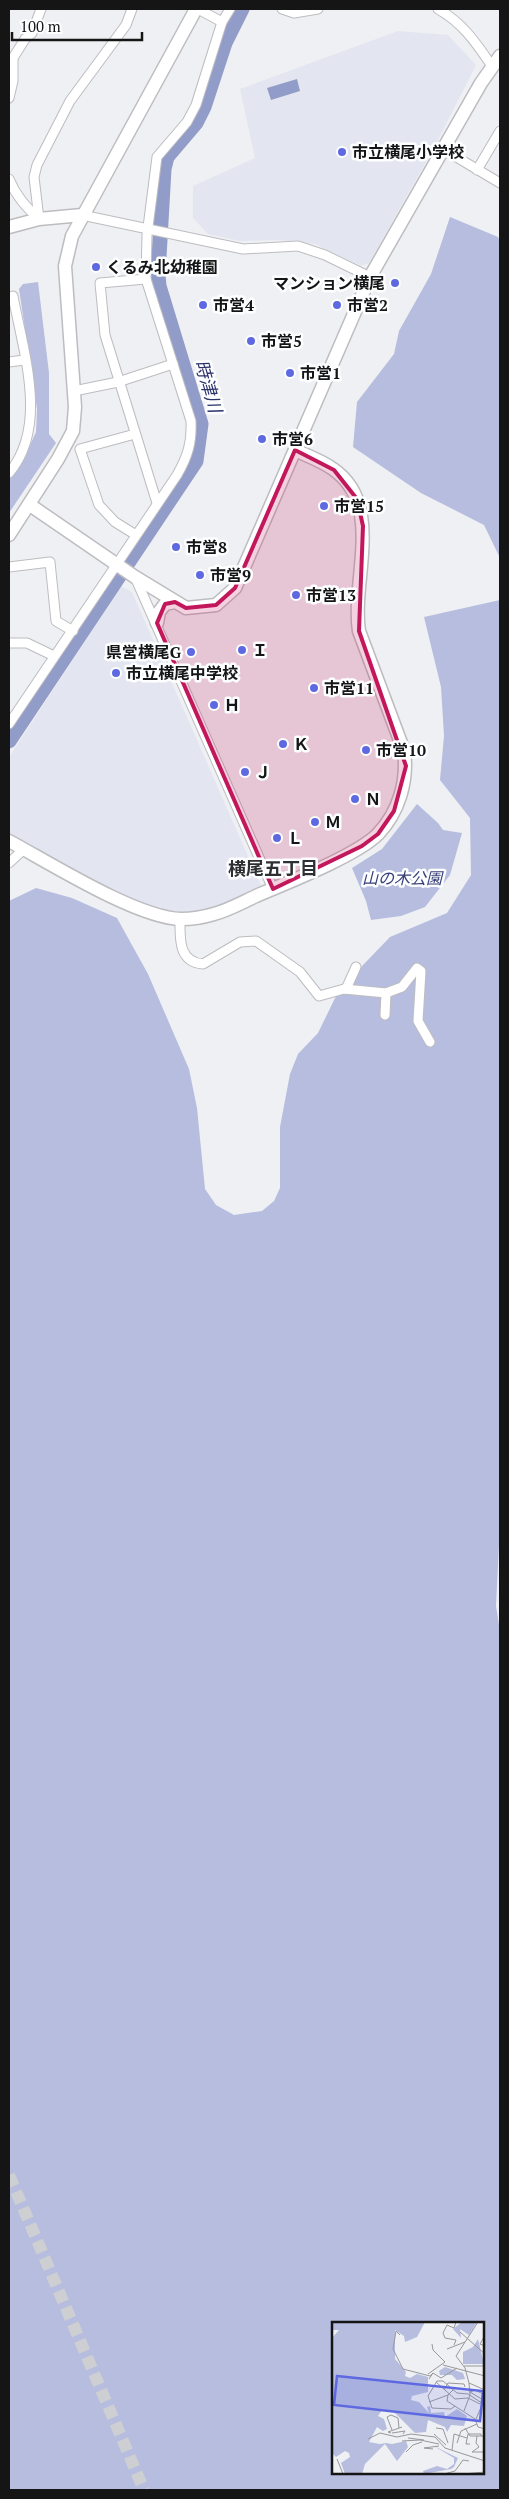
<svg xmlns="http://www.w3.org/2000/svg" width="509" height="2499" viewBox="0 0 509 2499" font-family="'PT Serif','Noto Sans JP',serif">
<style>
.built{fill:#e3e6f0}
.green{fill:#b6bddf;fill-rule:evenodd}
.water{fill:#929cc8}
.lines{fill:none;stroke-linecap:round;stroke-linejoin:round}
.river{stroke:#929cc8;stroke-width:15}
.secondary-tunnel{stroke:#cecfd2;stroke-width:12;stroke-dasharray:12 6;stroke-linecap:butt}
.street-casing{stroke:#bdbdc1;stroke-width:11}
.secondary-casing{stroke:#bdbdc1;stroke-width:15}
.street{stroke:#fff;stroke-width:9}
.secondary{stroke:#fff;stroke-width:12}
.marked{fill:#c2185b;fill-opacity:0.2;stroke:#c2185b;stroke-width:4;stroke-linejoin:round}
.poi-dot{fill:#5e69e1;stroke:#fdfeff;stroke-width:2}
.labels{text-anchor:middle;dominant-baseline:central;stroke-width:5;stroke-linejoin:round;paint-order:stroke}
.poi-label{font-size:16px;font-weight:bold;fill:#151516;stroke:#fdfeff;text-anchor:start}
.park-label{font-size:16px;font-style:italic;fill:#373f78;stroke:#fdfeff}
.water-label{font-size:18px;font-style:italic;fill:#2c336a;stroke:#fdfeff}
.neighbourhood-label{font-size:18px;font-weight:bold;fill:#2e2f31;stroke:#fdfeff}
.inset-road{fill:none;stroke:#98989b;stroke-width:1}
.view{fill:#5e69e1;fill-opacity:0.15;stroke:#5e69e1;stroke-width:2.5}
.inset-edge{fill:none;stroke:#151516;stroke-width:2.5}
</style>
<rect width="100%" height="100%" fill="#eff0f3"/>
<!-- built -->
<g class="built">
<polygon points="398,31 448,35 476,65 435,146 369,263 361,266 315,244 280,240 240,241 208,234 193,218 193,186 255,158 240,89"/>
<polygon points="121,586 132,592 262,888 213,909 177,914 141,905 9,836 9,757"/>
</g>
<!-- green -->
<g class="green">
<polygon points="450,217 498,237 500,241 500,558 484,525 421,493 353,447 357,402 394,354 399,331 431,274"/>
<polygon points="38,282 49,373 49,434 56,443 9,513 9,480 21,465 36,432 37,409 19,289 23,284"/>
<path d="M500,600V1524L496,1606L500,1631V2490H9V901L36,888L72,898L117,918L148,974L189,1069L197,1108L205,1189L216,1205L234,1215L262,1211L274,1201L280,1188V1127L290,1074L298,1054L318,1033L339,990L390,937L447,913L471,875L470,818L440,780L444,736L441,687L424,617ZM333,2323H483V2473H333Z"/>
<polygon points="417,804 438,823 443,830 462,833 450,875 425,907 401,916 371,920 366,901 352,868 382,849"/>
</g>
<!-- water -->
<polygon class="water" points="297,79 300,91 271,100 267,88"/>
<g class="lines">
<!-- river -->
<polyline class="river" points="9,741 196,461 201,424 159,286 158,275 164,169 167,157 196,123 204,107 225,43 242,9"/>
<!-- secondary-tunnel -->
<polyline class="secondary-tunnel" points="9,2175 144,2490"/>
<!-- street casing -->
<g class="street-casing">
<g id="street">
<polyline points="198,9 222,22"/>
<polyline points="282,9 294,13 318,9"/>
<path d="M438,9C463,23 476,43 492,66"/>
<polyline points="9,98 13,81 13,58 25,39 32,33 41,9"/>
<polyline points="443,149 500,183"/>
<polyline points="477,170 500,131"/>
<path d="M9,179C16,196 26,207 39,219"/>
<polyline points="82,215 243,249 298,246 325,255 370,277"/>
<polyline points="39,219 34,177 37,165 70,101 126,25 132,9"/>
<polyline points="146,279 100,283 105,335 157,503"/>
<path d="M9,297L13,296C23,351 49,426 9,473"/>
<polyline points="9,362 24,360"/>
<polyline points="74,391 118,382 173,364"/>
<polyline points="135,434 80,449 99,505 115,522 136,535"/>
<polyline points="9,567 50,562 56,621 73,631"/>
<polyline points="135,577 273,889"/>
<polyline points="9,643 27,643 54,656"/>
<path d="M9,724L177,475C188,456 192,442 191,421L146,279L147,235L157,157L187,122L196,105L222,22L230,9"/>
<polyline points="9,863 24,849"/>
<path d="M180,919C180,938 178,962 203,964L240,942L256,941L300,972L319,996L344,989L386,993L385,1015"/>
<polyline points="346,989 356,967"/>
<polyline points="386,993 402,987 417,968 421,971 418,1021 430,1042"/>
</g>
</g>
<!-- secondary casing -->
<g class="secondary-casing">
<g id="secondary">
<polyline points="9,227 39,219 82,215"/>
<polyline points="30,505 135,577 186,608 216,605 235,588 370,277 481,83 500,56"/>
<polyline points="9,535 58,459 73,431 75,407 65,266 72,236 196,9"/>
<polyline points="157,623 159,612 165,604 175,602"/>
<path d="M9,841C50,863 137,918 181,919C191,919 204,917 214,914C229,910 243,902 256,896C286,883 356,856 378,834C399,812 408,781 404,751L359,631C351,580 385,505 333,469C322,461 308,456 295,450"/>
</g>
</g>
<!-- street -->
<use href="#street" class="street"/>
<!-- secondary -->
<use href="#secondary" class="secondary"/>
</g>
<!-- marked area -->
<path class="marked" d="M295,450L334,470L357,499L363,526L359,631L406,766L394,811L378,834L362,846L273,889L157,623L165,604L175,602L186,608L216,605L235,588Z"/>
<!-- markers -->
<g class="poi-dot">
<circle cx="342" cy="152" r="5"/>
<circle cx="96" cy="267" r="5"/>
<circle cx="395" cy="283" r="5"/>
<circle cx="203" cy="305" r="5"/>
<circle cx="337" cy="305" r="5"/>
<circle cx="251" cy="341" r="5"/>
<circle cx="290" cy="373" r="5"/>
<circle cx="262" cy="439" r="5"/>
<circle cx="324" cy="506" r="5"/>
<circle cx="176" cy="547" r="5"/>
<circle cx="200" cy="575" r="5"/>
<circle cx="296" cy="595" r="5"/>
<circle cx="242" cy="650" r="5"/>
<circle cx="191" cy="652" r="5"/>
<circle cx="116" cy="673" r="5"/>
<circle cx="314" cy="688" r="5"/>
<circle cx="214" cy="705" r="5"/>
<circle cx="283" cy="744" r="5"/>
<circle cx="366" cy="750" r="5"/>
<circle cx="245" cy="772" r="5"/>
<circle cx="355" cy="799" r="5"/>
<circle cx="315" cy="822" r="5"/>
<circle cx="277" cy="838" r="5"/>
</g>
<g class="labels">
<!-- poi labels -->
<g class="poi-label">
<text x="352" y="152">市立横尾小学校</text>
<text x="106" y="267">くるみ北幼稚園</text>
<text x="385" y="283" text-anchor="end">マンション横尾</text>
<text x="213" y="305">市営4</text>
<text x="347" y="305">市営2</text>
<text x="261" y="341">市営5</text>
<text x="300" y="373">市営1</text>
<text x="272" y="439">市営6</text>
<text x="334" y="506">市営15</text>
<text x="186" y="547">市営8</text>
<text x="210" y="575">市営9</text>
<text x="306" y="595">市営13</text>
<text x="252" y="650">Ｉ</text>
<text x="181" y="652" text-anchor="end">県営横尾G</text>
<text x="126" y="673">市立横尾中学校</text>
<text x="324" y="688">市営11</text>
<text x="224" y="705">Ｈ</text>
<text x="293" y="744">Ｋ</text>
<text x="376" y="750">市営10</text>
<text x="255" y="772">Ｊ</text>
<text x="365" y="799">Ｎ</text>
<text x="325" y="822">Ｍ</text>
<text x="287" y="838">Ｌ</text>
</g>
<!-- park labels -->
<g class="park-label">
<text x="402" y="878">山の木公園</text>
</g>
<!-- water labels -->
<g class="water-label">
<text transform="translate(209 386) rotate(74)">時津川</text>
</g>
<!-- neighbourhood labels -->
<g class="neighbourhood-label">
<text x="273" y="868">横尾五丁目</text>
</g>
</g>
<!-- overview -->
<g transform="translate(332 2322)">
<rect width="152" height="152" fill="#eff0f3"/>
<path d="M0,0H93L85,15L73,20L72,14L63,8V37L74,50L73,54L78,56L85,52L96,55V70L80,74L79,78L87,80L97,91L95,85L98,84L99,91L112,90L113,95L125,87L135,94L132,104L119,103L115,110L113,105L96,98L94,110L83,111L62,90L50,88L46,94L52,97L55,107L51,109L45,105L37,120L48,122L54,121L60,122L74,119L76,125L65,139L53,122L33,142L30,152H13L9,141L18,135L17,131L13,129L4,135L0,131V16L7,8H0ZM130,0H145L137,13L128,7L129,16L121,7ZM146,17L152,42H131V30L141,25ZM113,45L131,51L133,57L125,58L120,53H108L107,49ZM100,123L126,136L122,145L119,147L92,152L91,149L105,144L115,147L122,142V136Z" fill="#b6bddf"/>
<path class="inset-road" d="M128,10L153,32M68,13L64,9L61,27L71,47L98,54L101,51M153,13L148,22L153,24M122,23L124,18L113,16L111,11L115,3L122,6L124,0M115,27L133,20M111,43L153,54M132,44H153M96,52L113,40L101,28L100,22M97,57L101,51L109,56L125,46M104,60L123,77L136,76L148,82M137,61L153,68M112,68L116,61L132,62L133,65M138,70L153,79M138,70L143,68L153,73M116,73L115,79L143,97L146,105L153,107M97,80L116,73L121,68M123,84L119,87L100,86L96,74L105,59H111L125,71L136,72L153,83M132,89L138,73L137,61L133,46L124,34L146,0M144,97L150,83M104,106L111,107L116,121M133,106L138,114H153M60,108L55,95L59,93L66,96L67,106M59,111L56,110L70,105M60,111L73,109L71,112M102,112L114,123M145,114L144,121L147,125L140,130H153M76,116L92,118M36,117L48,111L65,115L79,112L103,115L113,126L153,139M70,119L88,118L107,122M125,121L129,109L145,102M138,122H134L136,112H149V114M101,127L92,126L107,124M120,128L122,112L135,116M74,130L81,123L90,120M5,137L11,152M112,152L123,149L131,138L137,139M131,152L153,150"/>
<path class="view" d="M5,54L151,69L148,99L2,83Z"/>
<rect width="152" height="152" class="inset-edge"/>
</g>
<!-- border -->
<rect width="509" height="2499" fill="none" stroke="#151516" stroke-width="20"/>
<!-- scale -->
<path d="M12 32v8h130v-8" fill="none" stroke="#151516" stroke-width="2.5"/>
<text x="20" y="32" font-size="15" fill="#151516" stroke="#fdfeff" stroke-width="4" paint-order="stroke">100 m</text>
</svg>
